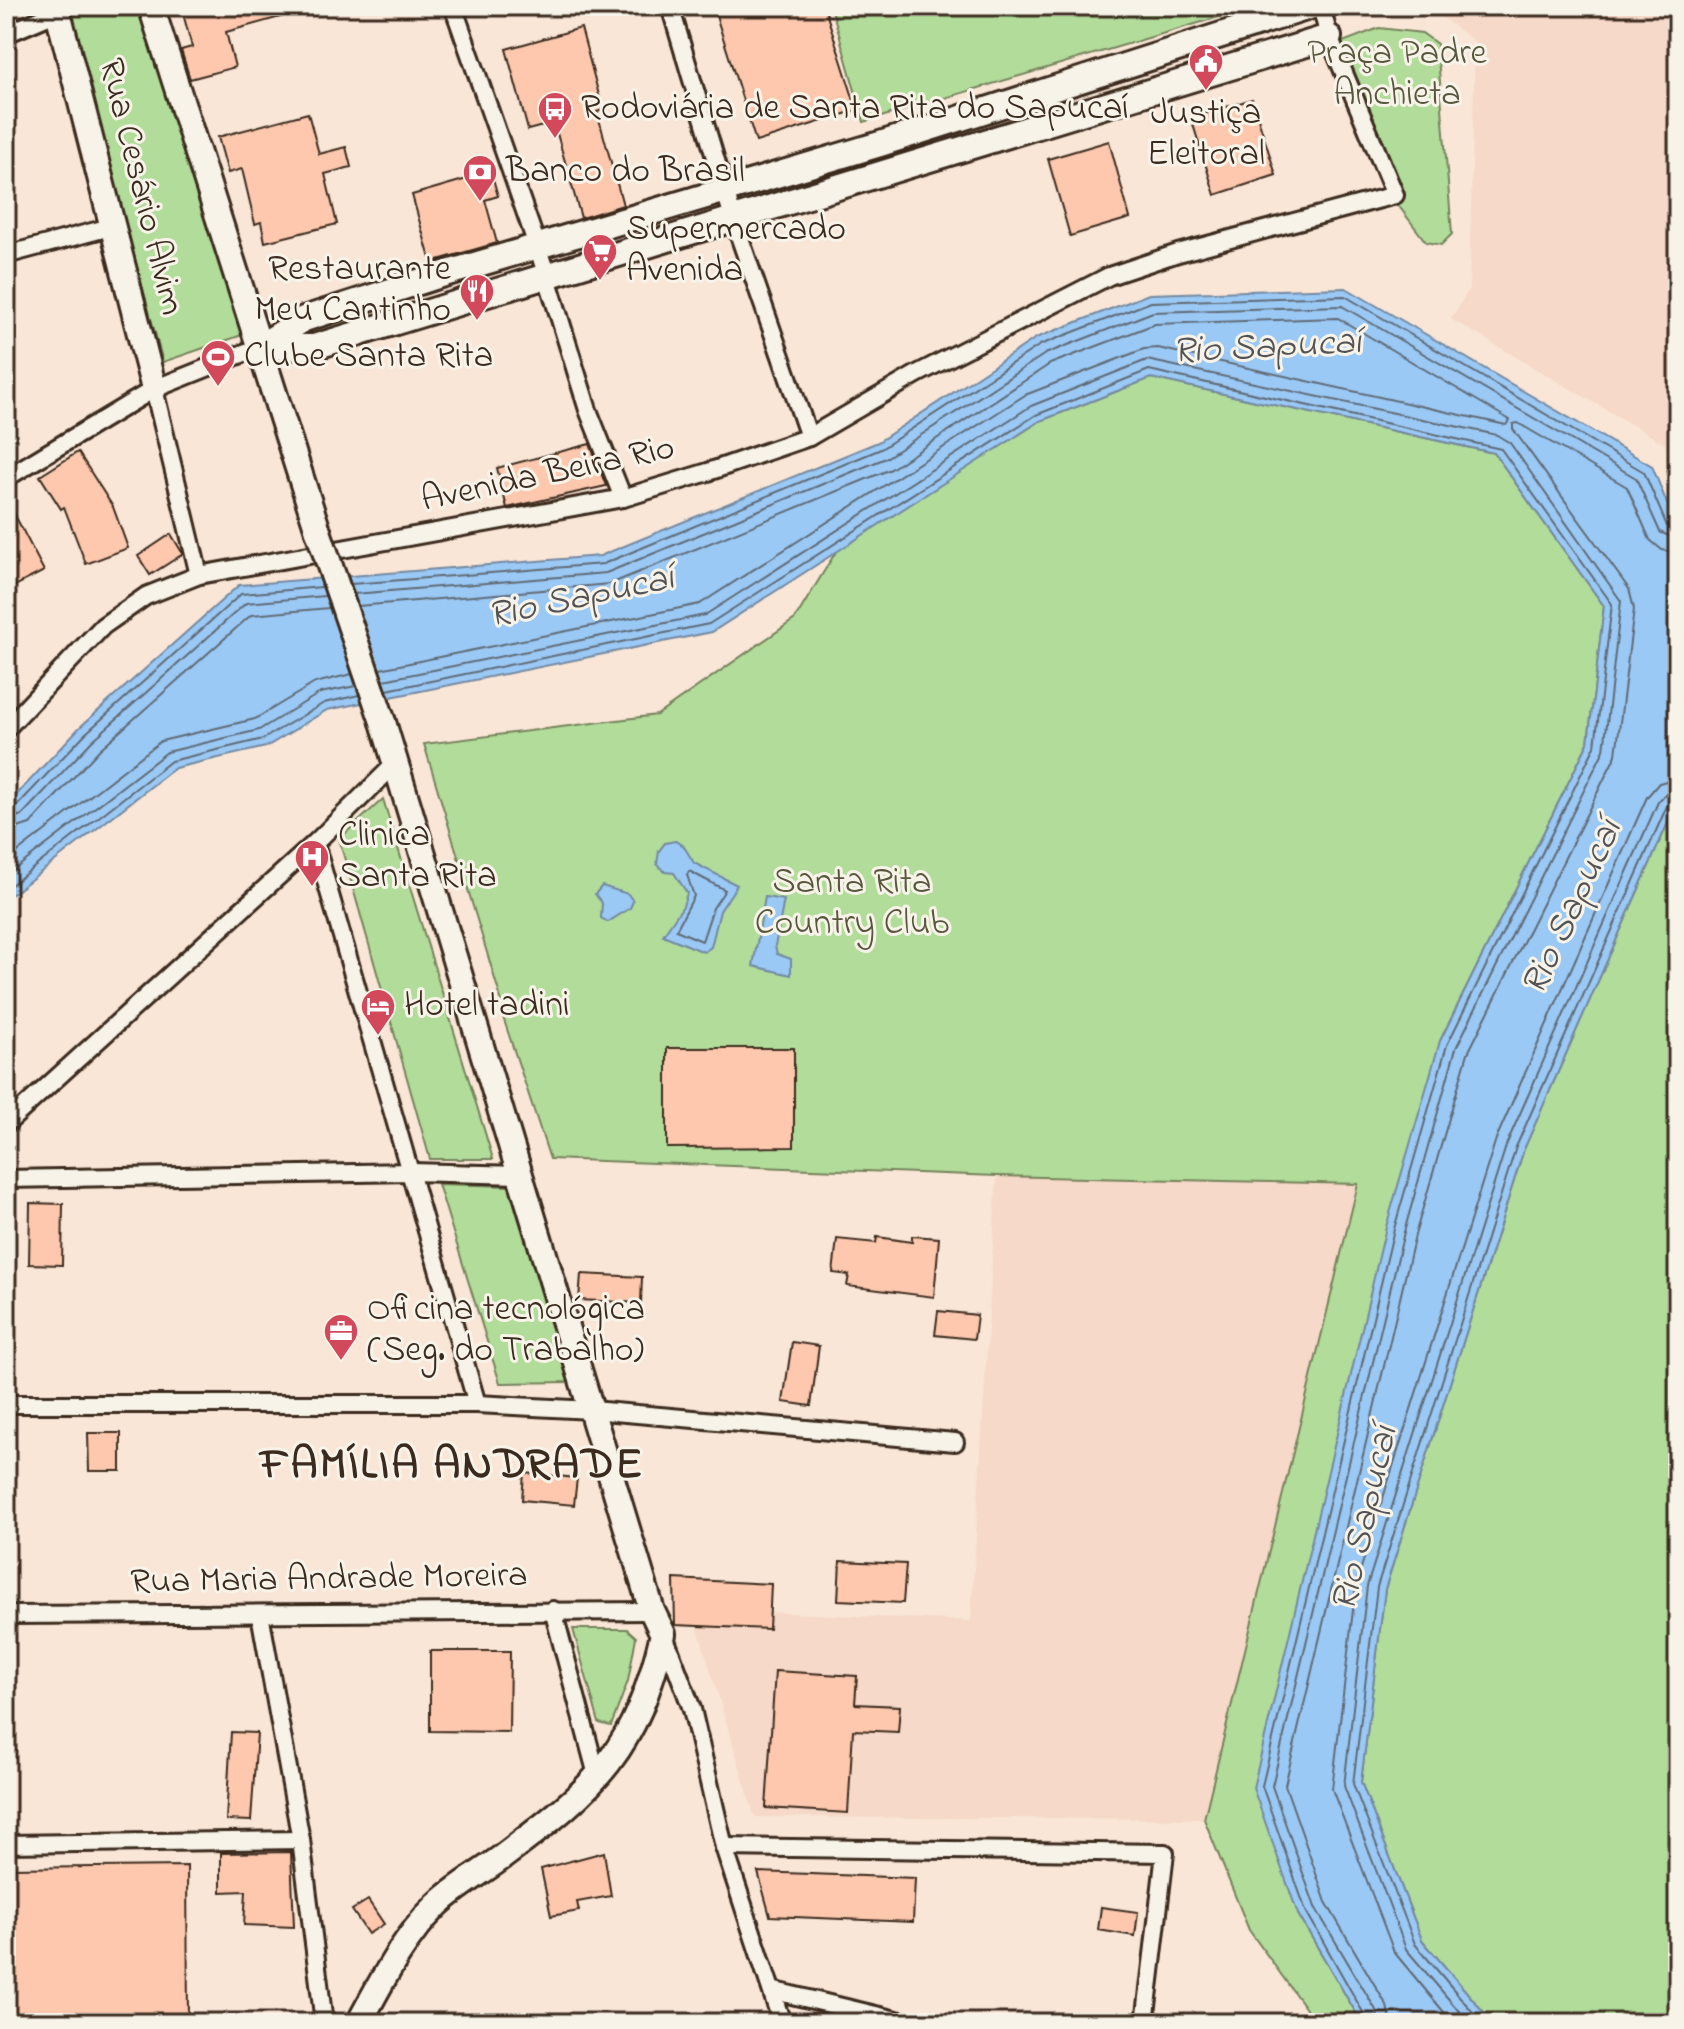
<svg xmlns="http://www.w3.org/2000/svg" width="1684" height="2029" viewBox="0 0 1684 2029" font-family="'Indie Flower',sans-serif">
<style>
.built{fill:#f6d9c8}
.green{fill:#b1dc9a;stroke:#76835c;stroke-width:2}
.water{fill:#9ac9f6;stroke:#7489a0;stroke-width:2}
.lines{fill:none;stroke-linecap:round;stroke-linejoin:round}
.shore{stroke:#616a74;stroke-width:2}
.building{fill:#fdc8ae;stroke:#3b2a1e;stroke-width:2}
.street-casing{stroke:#3b2a1e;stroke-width:22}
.secondary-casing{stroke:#3b2a1e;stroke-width:30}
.street{stroke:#f7f3e8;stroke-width:16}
.secondary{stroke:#f7f3e8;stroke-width:24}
.secondary-bridge-casing{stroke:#3b2a1e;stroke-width:30;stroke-linecap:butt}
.secondary-bridge{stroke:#f7f3e8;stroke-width:24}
.labels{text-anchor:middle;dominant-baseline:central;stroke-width:6;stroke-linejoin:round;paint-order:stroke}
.park-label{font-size:36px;fill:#58563d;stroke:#f7f3e8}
.poi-label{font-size:36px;fill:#3b2a1e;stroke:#f7f3e8;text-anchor:start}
.street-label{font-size:36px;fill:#3b2a1e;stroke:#f7f3e8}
.water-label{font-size:38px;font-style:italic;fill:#535254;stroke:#f7f3e8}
.district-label{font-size:44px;font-weight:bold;letter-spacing:2px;fill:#3b2a1e;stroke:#f7f3e8}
</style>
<rect width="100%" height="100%" fill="#f9e6d7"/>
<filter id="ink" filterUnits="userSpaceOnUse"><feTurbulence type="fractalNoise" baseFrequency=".0125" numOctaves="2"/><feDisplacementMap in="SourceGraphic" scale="16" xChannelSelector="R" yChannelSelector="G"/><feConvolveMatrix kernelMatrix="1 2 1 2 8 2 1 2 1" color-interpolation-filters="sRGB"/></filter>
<g filter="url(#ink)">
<!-- built -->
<g class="built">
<polygon points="1427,6 1678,6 1678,473 1665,444 1451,319 1469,289 1475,42"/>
<polygon points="997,1176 1358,1184 1204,1819 755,1817 692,1609 971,1621"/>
</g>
<!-- green -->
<g class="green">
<polygon points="65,6 138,6 242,335 163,362"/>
<polygon points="831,6 1256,6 864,122"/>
<polygon points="1379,28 1422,33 1437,44 1452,234 1441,245 1426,242 1398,205 1340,43"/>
<polygon points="1151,378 1494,453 1604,606 1588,743 1440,1041 1298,1914 1362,2023 1316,2023 1249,1930 1204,1819 1358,1184 997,1176 550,1159 501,1011 504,1009 424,744 657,715 795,619 837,550 1040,421"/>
<polygon points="383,799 493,1159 430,1159 339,839"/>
<polygon points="1678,800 1678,2023 1493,2023 1422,1940 1361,1782 1385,1589 1524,1149"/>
<polygon points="438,1184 511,1186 570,1382 500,1383"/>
<polygon points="573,1629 627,1629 636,1637 628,1681 611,1726 599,1723"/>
</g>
<!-- water -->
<g class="water">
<polygon points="1346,288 1652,466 1678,531 1678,800 1524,1149 1385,1589 1361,1782 1422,1940 1493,2023 1362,2023 1298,1914 1253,1788 1386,1227 1440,1041 1588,743 1604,606 1494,453 1151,378 1040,421 712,632 327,710 266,747 175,768 6,899 6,806 79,728 239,585 600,556 878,442 1036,338 1149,294"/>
<polygon points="675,841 683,845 694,863 737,885 720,911 711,947 704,952 663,935 683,906 687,893 674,873 665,872 657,864 659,851 665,843"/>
<polygon points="602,886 628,894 633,901 630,908 608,922 601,918 602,903 595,894"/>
<polygon points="765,897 784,900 775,946 777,954 791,959 791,975 753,966"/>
</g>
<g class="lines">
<!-- shore -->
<g class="shore">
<polyline points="351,584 603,564 881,449 1040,345 1151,302 1345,296 1644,472 1667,526 1678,530"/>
<polyline points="354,594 606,573 886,458 1045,354 1153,312 1342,306 1636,478 1660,532 1678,540"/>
<polyline points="358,606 610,584 891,469 1050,364 1155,324 1338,318 1510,420 1506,425 1158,348 1144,349 1025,395 700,604 380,669"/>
<polyline points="384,680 705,615 1031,406 1147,360 1497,435 1510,443 1621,601 1604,750 1456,1048 1404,1232 1272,1786 1315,1907 1377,2012 1379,2023"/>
<polyline points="387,690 709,624 1036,415 1149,370 1501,449 1612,604 1595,746 1447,1045 1394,1229 1262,1786 1306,1911 1369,2023"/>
<polyline points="6,810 15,808 85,734 241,594 322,587"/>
<polyline points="6,820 22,815 92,741 246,603 325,596"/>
<polyline points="6,832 30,824 100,749 251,615 329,608"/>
<polyline points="6,861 161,741 255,719 315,683 352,674"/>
<polygon points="689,871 725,890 713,908 702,941 676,930 694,896 687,875"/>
<polyline points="6,876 167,752 259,730 320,693 356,686"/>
<polyline points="6,889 171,761 263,739 324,703 359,695"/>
<polyline points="1391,2023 1387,2006 1326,1902 1285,1785 1415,1235 1468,1053 1616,755 1634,609 1629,589 1513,429 1513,424 1518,423 1627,487 1650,540 1662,550 1678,553"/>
<polyline points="1453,2023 1394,1952 1332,1789 1356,1584 1496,1139 1647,797 1659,783 1678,778"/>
<polyline points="1469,2023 1406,1949 1344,1786 1367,1586 1507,1143 1658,802 1666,793 1678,790"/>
<polyline points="1482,2023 1415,1944 1353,1784 1377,1587 1516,1147 1667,806 1678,800"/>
</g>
</g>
<!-- building -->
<g class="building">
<polygon points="181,6 302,6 302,11 226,32 235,67 190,79 181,50 192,47"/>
<polygon points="713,6 824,6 857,110 756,142"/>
<polygon points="581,28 603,110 597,112 623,205 581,218 554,123 528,130 506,49"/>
<polygon points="1252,99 1276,175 1215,195 1191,118"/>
<polygon points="308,113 319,154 346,147 351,167 325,174 337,224 265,242 261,222 255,224 242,169 228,173 218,137"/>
<polygon points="1109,141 1130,218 1070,236 1048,159"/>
<polygon points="491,172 498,196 485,200 497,243 431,262 412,195"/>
<polygon points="590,444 606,486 507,508 497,468"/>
<polygon points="78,452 113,507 128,548 86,564 64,507 61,509 40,476"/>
<polygon points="6,498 44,571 11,588 6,579"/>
<polygon points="171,534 183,554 150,575 138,556"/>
<polygon points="667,1048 794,1048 794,1147 667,1148"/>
<polygon points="30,1203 63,1204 62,1265 29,1264"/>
<polygon points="912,1236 939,1238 934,1297 847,1286 849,1275 833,1273 837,1239 876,1243 877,1237 912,1242"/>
<polygon points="581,1274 642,1277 641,1303 579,1300"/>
<polygon points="938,1311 977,1315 974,1339 935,1335"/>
<polygon points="792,1342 819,1346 811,1406 783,1402"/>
<polygon points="88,1433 121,1433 121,1471 89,1471"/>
<polygon points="524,1473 577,1478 574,1505 522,1500"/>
<polygon points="840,1561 906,1564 903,1603 838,1600"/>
<polygon points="674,1579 771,1584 769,1629 675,1625"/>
<polygon points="430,1651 510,1651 509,1732 430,1731"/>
<polygon points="775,1671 857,1676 855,1704 900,1706 898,1732 853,1730 848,1813 766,1808"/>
<polygon points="231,1732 257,1733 251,1821 226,1820"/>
<polygon points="291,1852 294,1927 244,1925 246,1891 221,1892 221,1853"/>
<polygon points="604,1852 611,1896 577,1902 579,1911 551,1916 541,1869"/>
<polygon points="187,1866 188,2023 6,2023 6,1868"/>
<polygon points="758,1872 915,1878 913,1922 770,1916"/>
<polygon points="368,1900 384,1924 368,1934 352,1910"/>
<polygon points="1101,1907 1138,1912 1135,1936 1098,1930"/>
</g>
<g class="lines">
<!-- street casing -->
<g class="street-casing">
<g id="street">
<polyline points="453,6 538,248 588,410 623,498"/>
<polyline points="670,6 734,221 809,437"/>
<polyline points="6,34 58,12"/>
<polyline points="6,255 114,226"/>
<polyline points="154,389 199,575"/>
<polyline points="6,478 154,389 259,347"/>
<polyline points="6,729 103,626 146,596 199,575 623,498 708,472 809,437 917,374 1109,276 1178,253 1395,195 1329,37 1321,6"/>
<polyline points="315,843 477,1404"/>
<polyline points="6,1124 315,843 397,762"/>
<polyline points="6,1179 412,1172 522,1175"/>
<polyline points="6,1404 477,1404 592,1410 955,1442"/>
<polyline points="553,1610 598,1779"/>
<polyline points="260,1614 301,1840 323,2015 329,2023"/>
<polyline points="6,1615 652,1611"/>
<polyline points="664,1635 692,1709 724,1847 782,2023"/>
<polyline points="6,1844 301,1840"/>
<polyline points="724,1847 1165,1853 1145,2023"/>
<polyline points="775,1991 909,2023"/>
</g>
</g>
<!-- secondary casing -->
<g class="secondary-casing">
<g id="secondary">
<polyline points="52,6 58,12 154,389"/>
<polyline points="151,6 318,531"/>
<polyline points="261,346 304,319 431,278 880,144 1312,6"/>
<polyline points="259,347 314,347 1329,37"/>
<path d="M359,2023C382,1981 402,1940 436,1906C455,1887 483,1872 505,1855C598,1785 636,1751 663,1634L652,1611L383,722"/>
</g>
</g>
<!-- street -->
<use href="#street" class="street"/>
<!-- secondary -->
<use href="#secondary" class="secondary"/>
<!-- secondary-bridge casing -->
<g class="secondary-bridge-casing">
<polyline id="secondary-bridge" points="318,531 383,722"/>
</g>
<!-- secondary-bridge -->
<use href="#secondary-bridge" class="secondary-bridge"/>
</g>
</g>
<!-- icons -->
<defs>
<g id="civic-pin" transform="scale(1.8)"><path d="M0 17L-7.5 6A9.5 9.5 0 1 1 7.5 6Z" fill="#d1495b" stroke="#f7f3e8"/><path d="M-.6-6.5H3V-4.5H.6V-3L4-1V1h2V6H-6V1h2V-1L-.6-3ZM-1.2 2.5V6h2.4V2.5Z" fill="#fff"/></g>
<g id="bus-pin" transform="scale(1.8)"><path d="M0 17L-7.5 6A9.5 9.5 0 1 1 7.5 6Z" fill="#d1495b" stroke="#f7f3e8"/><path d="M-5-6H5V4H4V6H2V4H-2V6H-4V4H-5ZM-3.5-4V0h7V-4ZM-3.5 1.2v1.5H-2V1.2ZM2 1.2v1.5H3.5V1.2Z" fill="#fff"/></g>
<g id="bank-pin" transform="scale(1.8)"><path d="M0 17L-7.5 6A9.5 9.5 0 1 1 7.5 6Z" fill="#d1495b" stroke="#f7f3e8"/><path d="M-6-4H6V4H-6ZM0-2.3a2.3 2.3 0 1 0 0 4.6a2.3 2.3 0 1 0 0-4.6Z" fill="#fff"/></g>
<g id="supermarket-pin" transform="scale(1.8)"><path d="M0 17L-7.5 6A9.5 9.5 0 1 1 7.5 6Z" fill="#d1495b" stroke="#f7f3e8"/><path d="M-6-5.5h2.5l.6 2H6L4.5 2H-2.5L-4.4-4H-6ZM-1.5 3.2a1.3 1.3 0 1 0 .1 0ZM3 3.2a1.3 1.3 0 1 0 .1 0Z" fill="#fff"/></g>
<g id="restaurant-pin" transform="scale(1.8)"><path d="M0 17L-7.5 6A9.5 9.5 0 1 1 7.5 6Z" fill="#d1495b" stroke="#f7f3e8"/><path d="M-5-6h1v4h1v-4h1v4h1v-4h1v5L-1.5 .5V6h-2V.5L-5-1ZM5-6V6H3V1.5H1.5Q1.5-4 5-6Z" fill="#fff"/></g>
<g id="stadium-pin" transform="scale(1.8)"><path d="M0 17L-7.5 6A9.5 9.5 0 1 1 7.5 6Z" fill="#d1495b" stroke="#f7f3e8"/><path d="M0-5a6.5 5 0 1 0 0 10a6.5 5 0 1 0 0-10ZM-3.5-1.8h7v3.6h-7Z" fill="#fff"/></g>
<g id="hospital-pin" transform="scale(1.8)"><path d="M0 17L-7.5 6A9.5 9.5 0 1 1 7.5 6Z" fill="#d1495b" stroke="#f7f3e8"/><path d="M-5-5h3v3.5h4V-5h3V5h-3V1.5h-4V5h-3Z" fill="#fff"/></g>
<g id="hotel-pin" transform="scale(1.8)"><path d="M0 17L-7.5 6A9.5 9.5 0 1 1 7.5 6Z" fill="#d1495b" stroke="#f7f3e8"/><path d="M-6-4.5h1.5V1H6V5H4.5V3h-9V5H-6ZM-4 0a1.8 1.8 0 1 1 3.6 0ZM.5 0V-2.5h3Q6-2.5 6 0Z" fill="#fff"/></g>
<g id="office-pin" transform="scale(1.8)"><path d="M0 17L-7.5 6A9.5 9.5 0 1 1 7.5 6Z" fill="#d1495b" stroke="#f7f3e8"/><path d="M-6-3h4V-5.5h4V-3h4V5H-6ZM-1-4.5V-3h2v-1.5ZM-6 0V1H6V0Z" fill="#fff"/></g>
</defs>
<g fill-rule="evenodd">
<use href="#civic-pin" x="1206" y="61"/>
<use href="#bus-pin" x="555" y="109"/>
<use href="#bank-pin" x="480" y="172"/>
<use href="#supermarket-pin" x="600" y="251"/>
<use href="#restaurant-pin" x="477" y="291"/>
<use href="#stadium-pin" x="218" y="357"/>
<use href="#hospital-pin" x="312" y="857"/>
<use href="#hotel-pin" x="378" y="1006"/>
<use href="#office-pin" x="341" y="1331"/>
</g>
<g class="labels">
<!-- park labels -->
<g class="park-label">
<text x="1397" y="54">Praça Padre<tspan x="1397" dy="41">Anchieta</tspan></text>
<text x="852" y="883">Santa Rita<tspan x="852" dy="41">Country Club</tspan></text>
</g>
<!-- poi labels -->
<g class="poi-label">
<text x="581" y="109">Rodoviária de Santa Rita do Sapucaí</text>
<text x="1206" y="114" text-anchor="middle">Justiça<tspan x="1206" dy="41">Eleitoral</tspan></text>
<text x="506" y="172">Banco do Brasil</text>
<text x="626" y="230">Supermercado<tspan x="626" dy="41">Avenida</tspan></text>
<text x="451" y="270" text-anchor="end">Restaurante<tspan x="451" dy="41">Meu Cantinho</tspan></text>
<text x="244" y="357">Clube Santa Rita</text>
<text x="338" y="836">Clinica<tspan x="338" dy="41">Santa Rita</tspan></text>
<text x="404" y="1006">Hotel tadini</text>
<text x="367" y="1310">Oficina tecnológica<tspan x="367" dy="41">(Seg. do Trabalho)</tspan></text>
</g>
<!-- street labels -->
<g class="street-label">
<text transform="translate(140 187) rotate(76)">Rua Cesário Alvim</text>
<text transform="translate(548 475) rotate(-12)">Avenida Beira Rio</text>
<text transform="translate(329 1580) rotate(-1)">Rua Maria Andrade Moreira</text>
</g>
<!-- water labels -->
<g class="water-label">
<text transform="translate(1267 348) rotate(-3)">Rio Sapucaí</text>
<text transform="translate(581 598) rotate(-12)">Rio Sapucaí</text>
<text transform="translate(1573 908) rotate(-65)">Rio Sapucaí</text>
<text transform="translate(1366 1519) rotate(-77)">Rio Sapucaí</text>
</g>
<!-- district labels -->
<g class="district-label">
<text x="452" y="1466">FAMÍLIA ANDRADE</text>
</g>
</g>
<!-- margin -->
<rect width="1684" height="2029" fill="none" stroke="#f7f3e8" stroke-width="32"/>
<rect x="16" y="16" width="1652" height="1997" fill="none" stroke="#3b2a1e" stroke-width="3" filter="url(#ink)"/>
</svg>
